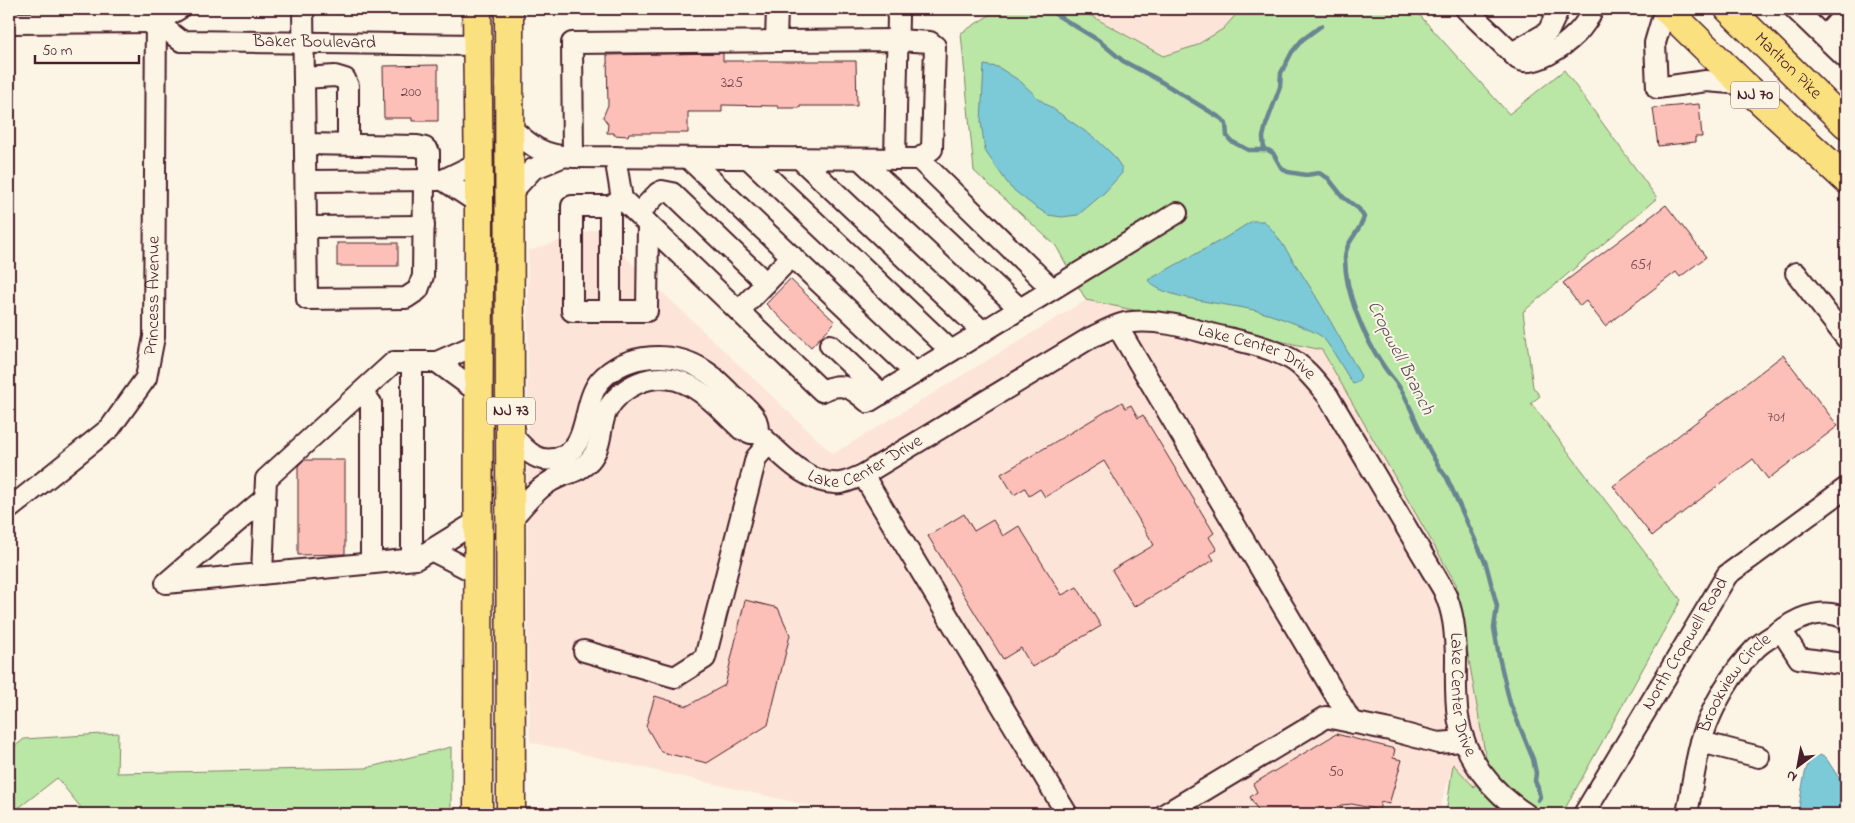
<svg xmlns="http://www.w3.org/2000/svg" width="1855" height="823" viewBox="0 0 1855 823" font-family="'Indie Flower',sans-serif">
<style>
.built{fill:#fce5d8}
.green{fill:#bae7a5;stroke:#828368}
.water{fill:#7bcad7;stroke:#678692}
.lines{fill:none;stroke-linecap:round;stroke-linejoin:round}
.stream{stroke:#678692;stroke-width:4.5}
.building{fill:#fcc0b8;stroke:#4a1f2b}
.minor-casing{stroke:#4a1f2b;stroke-width:24}
.highway-casing{stroke:#4a1f2b;stroke-width:31}
.minor{stroke:#fcf5e5;stroke-width:20}
.highway{stroke:#fbe080;stroke-width:28}
.labels{text-anchor:middle;dominant-baseline:central;stroke-width:4;stroke-linejoin:round;paint-order:stroke}
.number-label{font-size:15px;fill:#76474e}
.shield{fill:#fcf5e5;stroke:#7f5f63;stroke-width:1}
.shield-label{font-size:16px;font-weight:bold;fill:#4a1f2b}
.street-label{font-size:18px;fill:#4a1f2b;stroke:#fcf5e5}
.water-label{font-size:19px;font-style:italic;fill:#59525f;stroke:#fcf5e5}
</style>
<rect width="100%" height="100%" fill="#fcf5e5"/>
<filter id="ink" filterUnits="userSpaceOnUse"><feTurbulence type="fractalNoise" baseFrequency=".02" numOctaves="2"/><feDisplacementMap in="SourceGraphic" scale="10" xChannelSelector="R" yChannelSelector="G"/><feConvolveMatrix kernelMatrix="1 2 1 2 8 2 1 2 1" color-interpolation-filters="sRGB"/></filter>
<g filter="url(#ink)">
<!-- built -->
<g class="built">
<polygon points="1074,9 1241,9 1223,29 1195,46 1162,56 1100,20"/>
<polygon points="596,229 833,454 1086,300 1322,350 1456,584 1486,759 1474,787 1453,765 1438,814 830,814 815,807 530,742 527,615 528,251"/>
</g>
<!-- green -->
<g class="green">
<polygon points="994,9 1079,9 1163,56 1195,46 1223,29 1241,9 1414,9 1509,114 1564,70 1657,198 1523,312 1533,387 1540,396 1531,403 1681,600 1562,814 1446,814 1453,764 1474,787 1486,759 1456,584 1322,350 1086,300 1056,246 974,171 961,33 996,11"/>
<polygon points="118,733 117,773 366,768 451,747 451,814 86,814 57,778 11,814 9,814 9,751 24,739"/>
</g>
<!-- water -->
<g class="water">
<polygon points="984,65 998,67 1020,81 1039,99 1096,139 1113,155 1122,168 1122,173 1104,193 1078,215 1062,217 1048,215 1034,206 1011,188 985,151 981,122"/>
<path d="M1252,221H1264C1278,235 1287,252 1298,268C1321,303 1341,340 1361,376L1358,382L1353,384C1346,374 1328,341 1321,336C1305,326 1268,313 1249,309C1228,304 1158,298 1148,280L1225,238Z"/>
<path d="M1820,755L1826,758L1846,789V814H1798C1800,804 1804,763 1812,758C1814,756 1817,756 1820,755Z"/>
</g>
<g class="lines">
<!-- stream -->
<g class="stream">
<path d="M1047,9L1098,40L1123,61L1155,78L1222,119L1226,124L1227,136L1231,141L1248,150H1268L1273,153L1282,169L1288,172L1306,175L1319,173L1328,178L1343,197L1359,209L1364,217C1360,232 1345,242 1345,258C1345,292 1364,338 1383,365C1389,375 1398,383 1403,393C1418,422 1427,452 1447,478L1486,564L1497,606L1494,628L1499,657L1510,703L1533,759L1536,773L1535,781L1538,788L1540,797L1538,800"/>
<polyline points="1264,150 1263,137 1266,125 1280,87 1281,73 1292,52 1302,40 1321,26"/>
</g>
</g>
<!-- building -->
<g class="building">
<polygon points="723,53 723,61 856,61 857,106 800,106 800,108 778,108 778,106 722,105 722,112 688,112 688,133 629,133 628,136 614,135 614,133 607,133 608,124 603,117 608,105 607,55"/>
<polygon points="438,65 438,121 412,121 412,118 384,118 383,66"/>
<polygon points="1699,104 1702,137 1695,137 1695,142 1658,146 1653,108"/>
<polygon points="1666,205 1706,257 1680,277 1676,272 1605,326 1586,301 1580,306 1563,283"/>
<rect x="337" y="243" width="61" height="23"/>
<polygon points="790,279 835,322 811,347 766,304"/>
<polygon points="1783,355 1838,426 1768,479 1753,459 1652,536 1613,486"/>
<polygon points="1122,402 1125,408 1131,405 1138,418 1143,415 1214,533 1209,537 1217,550 1210,554 1214,560 1134,607 1112,570 1154,545 1104,461 1045,497 1040,489 1029,496 1025,488 1014,495 1001,474"/>
<polygon points="304,460 345,460 345,554 298,555 298,466"/>
<polygon points="964,514 974,531 993,520 1003,536 1019,526 1062,595 1077,587 1101,626 1032,667 1021,648 1003,659 928,536"/>
<polygon points="745,600 778,608 790,635 768,725 707,763 661,752 646,726 655,696 687,706 725,685"/>
<polygon points="1336,734 1395,749 1393,758 1402,760 1389,804 1381,802 1379,810 1352,804 1341,805 1327,814 1260,814 1250,797 1257,792 1253,784"/>
</g>
<g class="lines">
<!-- minor casing -->
<g class="minor-casing">
<g id="minor">
<polyline points="303,9 307,299 406,298 418,290 423,276 424,181"/>
<path d="M1466,9L1518,59C1534,68 1564,46 1576,34C1583,27 1589,18 1593,9"/>
<polyline points="1665,9 1655,43 1657,88 1706,81 1743,84"/>
<polyline points="1795,9 1846,58"/>
<path id="s1" d="M157,22L181,41L477,45"/>
<polyline points="9,23 157,22 179,9"/>
<polyline points="1824,37 1846,13"/>
<polyline points="776,40 777,9"/>
<polyline points="1512,53 1545,34 1549,30 1556,15"/>
<polyline points="304,78 335,76 345,79 348,86 348,144"/>
<path d="M510,127C531,146 542,156 573,157L919,159L932,149L935,46L930,42L897,40L572,43L573,157"/>
<polyline points="305,144 417,146 425,148 429,152 429,181"/>
<path d="M615,157L622,199L822,391C843,381 852,388 868,402L1177,213"/>
<polyline points="688,158 915,373"/>
<polyline points="748,158 951,351"/>
<polyline points="799,158 983,332"/>
<polyline points="860,159 1020,309"/>
<polyline points="895,159 898,16 895,9"/>
<polyline points="919,159 1052,289"/>
<polyline points="478,163 443,180 478,203"/>
<polyline points="306,181 438,180"/>
<polyline points="510,194 533,169 562,157"/>
<polyline points="622,199 610,206 572,206 572,311 647,311 648,224"/>
<polyline points="638,214 658,193 662,191 672,193 766,283"/>
<polyline points="306,227 424,226"/>
<polyline points="1796,273 1846,338"/>
<polyline points="610,311 610,206"/>
<polyline points="739,311 792,256"/>
<polyline points="1117,326 1352,723"/>
<polyline points="830,345 882,394"/>
<polyline points="478,392 437,362 478,344"/>
<polyline points="361,393 371,403 371,563"/>
<path id="s2" d="M511,434C526,451 540,468 565,455C589,442 583,401 600,381C626,352 675,350 705,371C715,377 723,386 731,394C739,401 750,409 755,418C758,422 758,428 758,433C780,453 808,486 840,483C848,482 856,478 863,475L1090,338C1103,332 1118,323 1132,322C1160,319 1188,328 1215,335C1240,341 1267,346 1291,359C1306,368 1317,383 1328,396L1443,589C1454,612 1455,631 1456,656C1456,676 1455,697 1458,717C1464,758 1492,792 1526,814"/>
<polyline points="863,475 1067,814"/>
<polyline points="265,498 166,583 416,559 431,550"/>
<path id="s3" d="M9,509L110,428L146,378L154,337L156,9"/>
<polyline points="478,521 431,550 478,574"/>
<path d="M510,521C523,506 534,491 551,481C565,473 579,473 590,460C603,445 599,426 607,410C614,398 626,388 638,383C682,364 713,402 741,429L751,433H758"/>
<polyline points="412,559 412,362"/>
<polyline points="262,574 266,479 394,362 437,362"/>
<polyline points="1781,630 1799,658 1842,664 1846,661"/>
<polyline points="584,651 675,677 705,658 756,458 769,443"/>
<polyline points="1701,742 1759,757"/>
<polyline points="1165,814 1326,717 1390,730 1438,743 1464,741"/>
<path id="s4" d="M1584,814L1727,575L1846,488"/>
<path id="s5" d="M1687,814C1692,788 1695,760 1703,735C1713,705 1731,673 1754,650C1762,641 1775,635 1785,628C1802,615 1827,608 1846,619"/>
</g>
</g>
<!-- highway casing -->
<g class="highway-casing">
<g id="highway">
<polyline points="477,9 479,194 478,814"/>
<polyline points="509,9 511,814"/>
<polyline points="1666,9 1743,84 1846,179"/>
<path id="s6" d="M1729,9L1846,124"/>
</g>
</g>
<!-- minor -->
<use href="#minor" class="minor"/>
<!-- highway -->
<use href="#highway" class="highway"/>
</g>
</g>
<g class="labels">
<!-- number labels -->
<g class="number-label">
<text x="732" y="83">325</text>
<text x="411" y="92">200</text>
<text x="1641" y="265">651</text>
<text x="1776" y="417">701</text>
<text x="1336" y="772">50</text>
</g>
<!-- shield labels -->
<g class="shield">
<rect x="1731" y="81.5" width="48" height="27" rx="4"/>
<rect x="487" y="397.5" width="48" height="27" rx="4"/>
</g>
<g class="shield-label">
<text x="1755" y="95">NJ 70</text>
<text x="511" y="411">NJ 73</text>
</g>
<!-- street labels -->
<g class="street-label">
<text stroke="none"><textPath href="#s1" startOffset="164">Baker Boulevard</textPath></text>
<text stroke="none"><textPath href="#s6" startOffset="82">Marlton Pike</textPath></text>
<text stroke="none"><textPath href="#s3" startOffset="274">Princess Avenue</textPath></text>
<text stroke="none"><textPath href="#s2" startOffset="910">Lake Center Drive</textPath></text>
<text stroke="none"><textPath href="#s2" startOffset="475">Lake Center Drive</textPath></text>
<text stroke="none"><textPath href="#s4" startOffset="198">North Cropwell Road</textPath></text>
<text stroke="none"><textPath href="#s5" startOffset="142">Brookview Circle</textPath></text>
<text stroke="none"><textPath href="#s2" startOffset="1330">Lake Center Drive</textPath></text>
</g>
<!-- water labels -->
<g class="water-label">
<text transform="translate(1400 358) rotate(63)">Cropwell Branch</text>
</g>
</g>
<!-- margin -->
<rect width="1855" height="823" fill="none" stroke="#fcf5e5" stroke-width="30"/>
<rect x="15" y="15" width="1825" height="793" fill="none" stroke="#4a1f2b" stroke-width="2" filter="url(#ink)"/>
<!-- north arrow -->
<g transform="translate(1798 766) rotate(212)" stroke="#fcf5e5" stroke-width="4" paint-order="stroke">
<path d="M0-4L9 19L0 12L-9 19Z" fill="#4a1f2b"/>
<text y="-8" font-size="14" font-weight="bold" text-anchor="middle" fill="#4a1f2b">N</text>
</g>
<!-- scale -->
<path d="M35 55v8h104v-8" fill="none" stroke="#4a1f2b" stroke-width="2.5"/>
<text x="42" y="55" font-size="15" fill="#4a1f2b" stroke="#fcf5e5" stroke-width="4" paint-order="stroke">50 m</text>
</svg>
